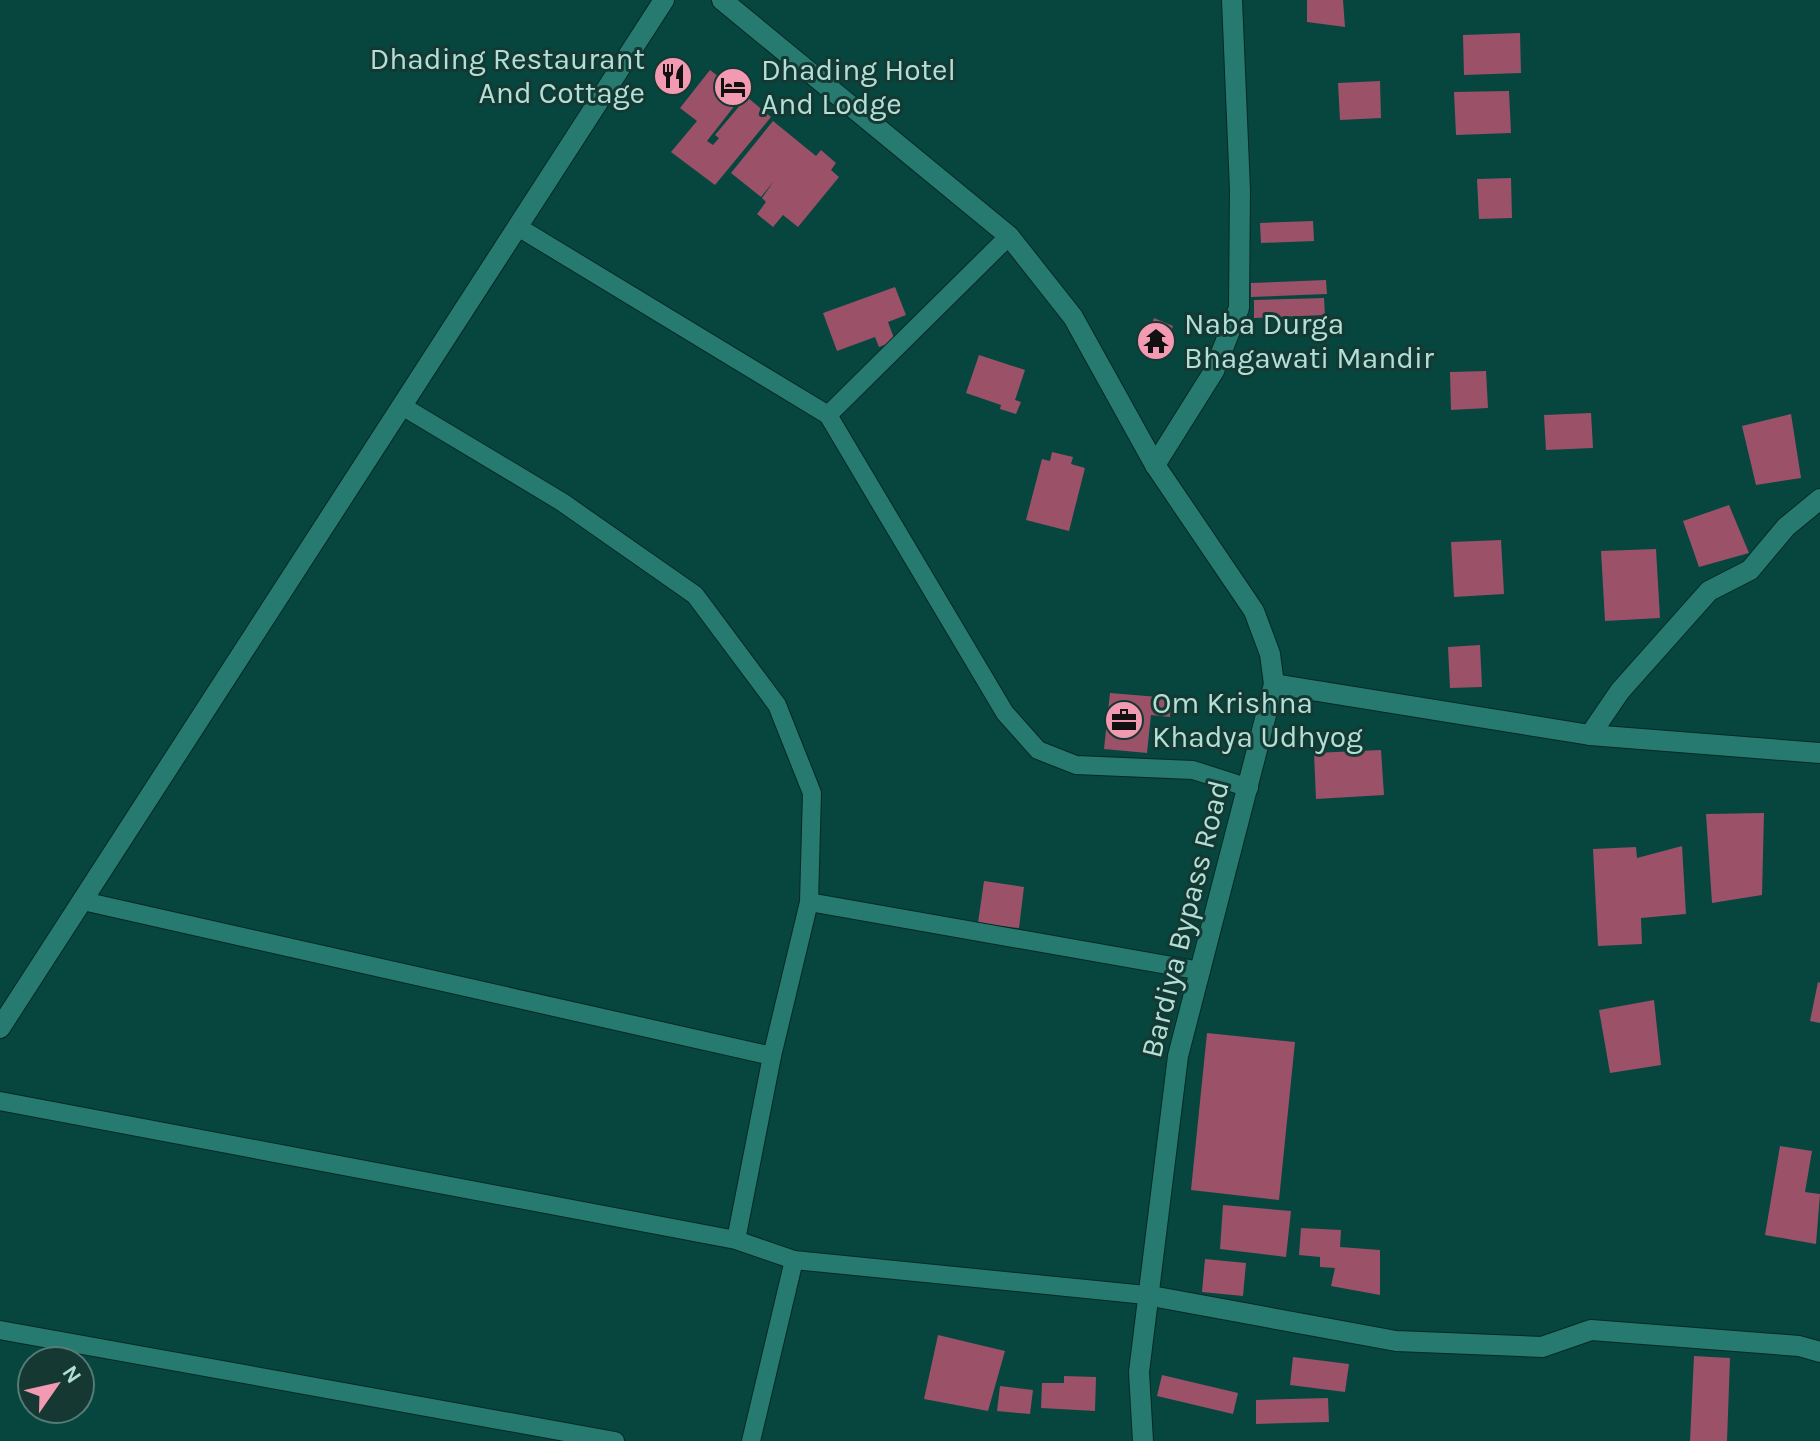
<svg xmlns="http://www.w3.org/2000/svg" width="1820" height="1441" viewBox="0 0 1820 1441" font-family="Karla,sans-serif">
<style>
.building{fill:#9b5167}
.lines{fill:none;stroke-linecap:round;stroke-linejoin:round}
.lane-casing{stroke:#062924;stroke-width:20}
.street-casing{stroke:#062924;stroke-width:22}
.secondary-casing{stroke:#062924;stroke-width:22}
.lane{stroke:#277a6f;stroke-width:18}
.street{stroke:#277a6f;stroke-width:20}
.secondary{stroke:#277a6f;stroke-width:20}
.labels{text-anchor:middle;dominant-baseline:central;stroke-width:6;stroke-linejoin:round;paint-order:stroke}
.poi-label{font-size:30px;fill:#b1e0d7;stroke:#163833;text-anchor:start}
.street-label{font-size:30px;fill:#b1e0d7;stroke:#163833}
</style>
<rect width="100%" height="100%" fill="#06463e"/>
<!-- building -->
<g class="building">
<polygon points="1307,0 1343,0 1345,27 1307,22"/>
<polygon points="1520,33 1521,73 1464,75 1463,35"/>
<polygon points="710,70 719,77 723,71 737,82 733,87 743,95 707,141 713,145 719,138 715,135 747,97 771,117 715,185 671,152 697,121 680,108"/>
<polygon points="1380,81 1381,118 1340,120 1338,83"/>
<polygon points="1509,91 1511,133 1456,135 1454,92"/>
<polygon points="773,121 816,156 821,150 836,163 831,170 839,177 798,227 783,215 773,227 757,214 766,202 762,198 774,181 761,197 731,173"/>
<polygon points="1511,178 1512,218 1479,219 1477,179"/>
<polygon points="1313,221 1314,241 1261,243 1260,223"/>
<polygon points="1326,280 1327,294 1251,297 1251,283"/>
<polygon points="895,287 906,315 888,322 895,341 879,347 875,337 837,351 823,313"/>
<polygon points="1324,298 1325,315 1254,318 1254,300"/>
<polygon points="1154,318 1173,326 1163,353 1144,346"/>
<polygon points="979,355 1025,370 1015,400 1021,402 1016,414 1000,409 1001,405 966,393"/>
<polygon points="1486,371 1488,408 1451,410 1450,372"/>
<polygon points="1591,413 1593,448 1546,450 1544,415"/>
<polygon points="1791,414 1801,478 1756,485 1742,426"/>
<polygon points="1052,452 1073,457 1071,464 1085,468 1069,531 1026,520 1042,459 1050,461"/>
<polygon points="1729,505 1749,553 1699,567 1683,521"/>
<polygon points="1501,540 1504,594 1454,597 1451,542"/>
<polygon points="1656,549 1660,618 1605,621 1601,551"/>
<polygon points="1480,645 1482,687 1450,688 1448,647"/>
<polygon points="1110,693 1171,698 1170,717 1151,715 1147,753 1104,749"/>
<polygon points="1381,750 1384,795 1316,799 1314,753"/>
<polygon points="1764,813 1762,895 1712,903 1706,814"/>
<polygon points="1682,846 1686,914 1641,918 1642,944 1598,946 1593,849 1636,847 1637,858"/>
<polygon points="984,881 1024,887 1019,928 978,923"/>
<polygon points="1818,982 1820,983 1820,1023 1810,1021"/>
<polygon points="1654,1000 1661,1065 1610,1073 1599,1010"/>
<polygon points="1207,1033 1295,1042 1279,1200 1191,1190"/>
<polygon points="1780,1146 1812,1151 1805,1192 1820,1194 1816,1244 1765,1235"/>
<polygon points="1223,1205 1291,1211 1286,1257 1220,1249"/>
<polygon points="1301,1228 1341,1230 1340,1247 1380,1250 1380,1295 1331,1286 1335,1268 1320,1267 1320,1257 1299,1255"/>
<polygon points="1205,1259 1246,1263 1243,1296 1202,1292"/>
<polygon points="938,1335 1005,1351 988,1411 924,1399"/>
<polygon points="1694,1356 1730,1358 1727,1441 1690,1441"/>
<polygon points="1293,1357 1349,1364 1345,1392 1290,1385"/>
<polygon points="1162,1375 1238,1393 1233,1414 1157,1396"/>
<polygon points="1064,1376 1096,1377 1095,1411 1041,1408 1042,1383 1064,1383"/>
<polygon points="1000,1386 1033,1390 1030,1414 997,1411"/>
<polygon points="1328,1398 1329,1422 1256,1424 1256,1400"/>
</g>
<g class="lines">
<!-- lane casing -->
<g class="lane-casing">
<g id="lane">
<polyline points="518,227 828,415 1005,713 1038,750 1076,765 1193,770 1249,788"/>
<polyline points="402,406 562,502 695,595 777,705 812,793 809,902 772,1056 736,1240"/>
<polyline points="828,415 1009,236"/>
<polyline points="83,901 772,1056"/>
<polyline points="809,902 1201,971"/>
<polyline points="0,1101 736,1240 794,1260 1146,1295"/>
<polyline points="0,1330 615,1441"/>
<polyline points="751,1441 794,1260"/>
</g>
</g>
<!-- street casing -->
<g class="street-casing">
<g id="street">
<polyline points="1155,465 1214,371 1239,308 1240,190 1232,0"/>
<polyline points="1274,684 1590,735 1820,753"/>
<polyline points="1590,735 1620,691 1709,591 1750,570 1786,527 1820,499"/>
<polyline points="0,1028 664,0"/>
<polyline points="1146,1295 1396,1341 1542,1347 1591,1330 1799,1346 1820,1352"/>
</g>
</g>
<!-- secondary casing -->
<g class="secondary-casing">
<polyline id="secondary" points="722,0 1009,236 1073,317 1155,465 1254,611 1270,654 1274,684 1178,1056 1139,1372 1143,1441"/>
</g>
<!-- lane -->
<use href="#lane" class="lane"/>
<!-- street -->
<use href="#street" class="street"/>
<!-- secondary -->
<use href="#secondary" class="secondary"/>
</g>
<!-- icons -->
<defs>
<g id="restaurant-disc" transform="scale(2)"><circle r="9.5" fill="#f19ab1" stroke="#163833"/><path d="M-5-6h1v4h1v-4h1v4h1v-4h1v5L-1.5 .5V6h-2V.5L-5-1ZM5-6V6H3V1.5H1.5Q1.5-4 5-6Z" fill="#111"/></g>
<g id="hotel-disc" transform="scale(2)"><circle r="9.5" fill="#f19ab1" stroke="#163833"/><path d="M-6-4.5h1.5V1H6V5H4.5V3h-9V5H-6ZM-4 0a1.8 1.8 0 1 1 3.6 0ZM.5 0V-2.5h3Q6-2.5 6 0Z" fill="#111"/></g>
<g id="temple-disc" transform="scale(2)"><circle r="9.5" fill="#f19ab1" stroke="#163833"/><path d="M0-6L5-2H3V0L6.5 2.5H4V6H1.5V3h-3V6H-4V2.5H-6.5L-3 0V-2H-5Z" fill="#111"/></g>
<g id="office-disc" transform="scale(2)"><circle r="9.5" fill="#f19ab1" stroke="#163833"/><path d="M-6-3h4V-5.5h4V-3h4V5H-6ZM-1-4.5V-3h2v-1.5ZM-6 0V1H6V0Z" fill="#111"/></g>
</defs>
<g fill-rule="evenodd">
<use href="#restaurant-disc" x="673" y="76"/>
<use href="#hotel-disc" x="733" y="87"/>
<use href="#temple-disc" x="1156" y="341"/>
<use href="#office-disc" x="1124" y="720"/>
</g>
<g class="labels">
<!-- poi labels -->
<g class="poi-label">
<text x="645" y="59" text-anchor="end">Dhading Restaurant<tspan x="645" dy="34">And Cottage</tspan></text>
<text x="761" y="70">Dhading Hotel<tspan x="761" dy="34">And Lodge</tspan></text>
<text x="1184" y="324">Naba Durga<tspan x="1184" dy="34">Bhagawati Mandir</tspan></text>
<text x="1152" y="703">Om Krishna<tspan x="1152" dy="34">Khadya Udhyog</tspan></text>
</g>
<!-- street labels -->
<g class="street-label">
<text transform="translate(1185 919) rotate(-76)">Bardiya Bypass Road</text>
</g>
</g>
<!-- north arrow -->
<g transform="translate(56 1385) rotate(56)"><circle r="38" fill="#163833" stroke="#547b75" stroke-width="2"/>
<path d="M0-6L14 30L0 20L-14 30Z" fill="#f19ab1"/>
<text y="-12" font-size="22" font-weight="bold" text-anchor="middle" fill="#b1e0d7">N</text>
</g>
</svg>
